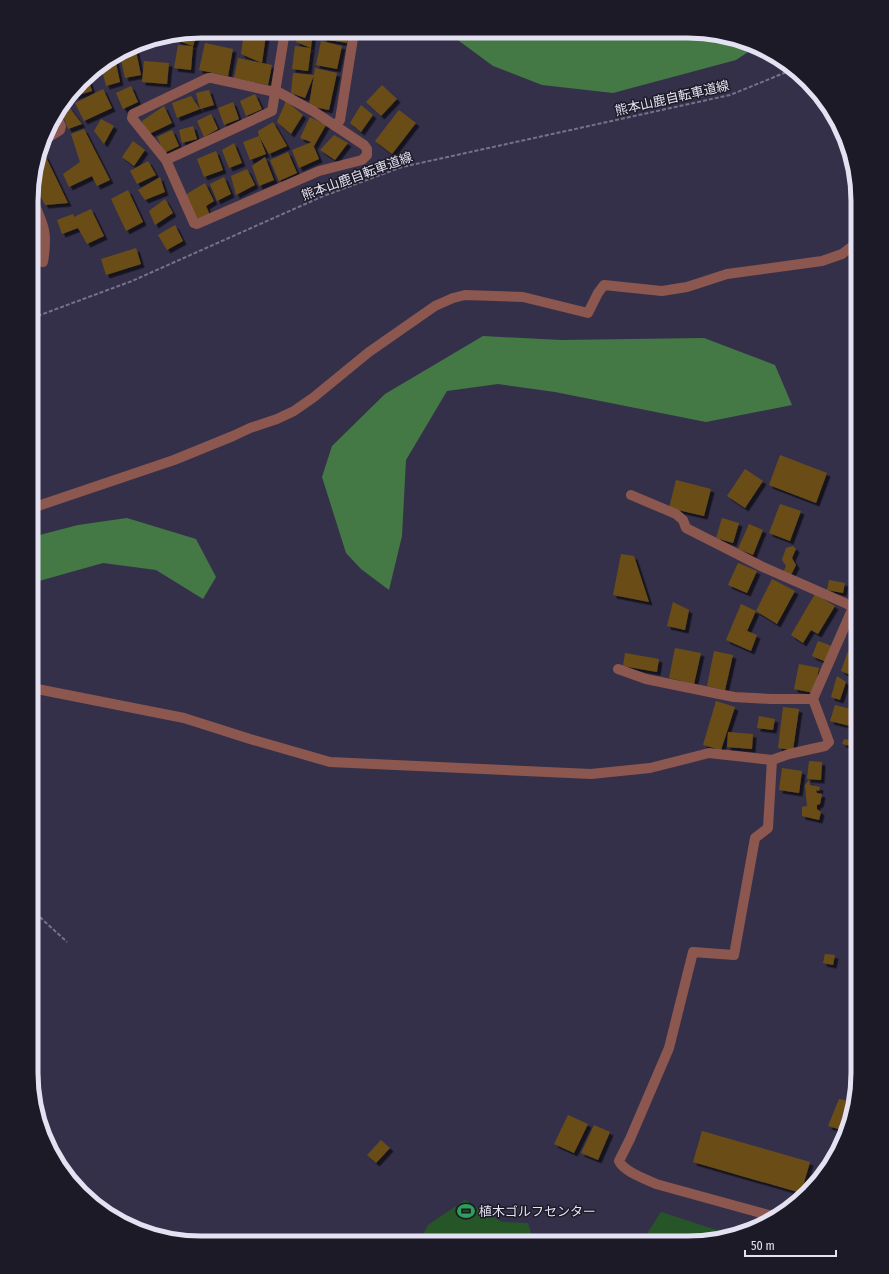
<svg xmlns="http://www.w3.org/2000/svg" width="889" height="1274" viewBox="0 0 889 1274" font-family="'Fira Sans Condensed','Noto Sans JP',sans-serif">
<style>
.green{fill:#265628}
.forest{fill:#447945}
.building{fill:#6a4e19;filter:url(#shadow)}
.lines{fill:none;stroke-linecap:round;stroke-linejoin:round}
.path{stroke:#767289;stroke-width:2;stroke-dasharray:4 2;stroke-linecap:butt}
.street{stroke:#8b574f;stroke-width:10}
.labels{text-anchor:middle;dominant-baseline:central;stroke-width:3;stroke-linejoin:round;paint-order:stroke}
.street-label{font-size:13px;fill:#e4e1f2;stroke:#1c1a26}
.poi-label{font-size:13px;fill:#e4e1f2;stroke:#1c1a26;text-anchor:start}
.rim{fill:none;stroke:#e4e1f2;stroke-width:5}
</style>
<defs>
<filter id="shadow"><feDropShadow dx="3.5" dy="3.5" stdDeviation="0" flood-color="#0009"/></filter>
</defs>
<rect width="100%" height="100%" fill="#35304a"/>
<!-- green -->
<g class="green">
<polygon points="465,1200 502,1222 528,1223 532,1236 546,1243 419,1242 428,1225"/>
<polygon points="661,1212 729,1234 689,1243 641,1243"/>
</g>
<!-- forest -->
<g class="forest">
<polygon points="447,32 711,32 757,46 736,60 613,93 542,85 493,66"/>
<polygon points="483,336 561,340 704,338 775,365 792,405 706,422 555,392 498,384 447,391 406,460 402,536 389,590 361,569 346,553 322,477 332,446 385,394"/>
<polygon points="127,518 196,539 216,577 203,599 156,570 103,563 32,583 32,537 78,525"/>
</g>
<!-- building -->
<g class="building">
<polygon points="198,31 193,46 176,40 178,35"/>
<polygon points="297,31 313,31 311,48 296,42"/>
<polygon points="325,31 348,31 347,43 323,39"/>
<polygon points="244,32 266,35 262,63 241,54"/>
<polygon points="321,41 342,46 337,69 316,65"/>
<polygon points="205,43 233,49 228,76 199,70"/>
<polygon points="178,45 193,46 191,70 174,68"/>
<polygon points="135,46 141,75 125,78 120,55"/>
<polygon points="295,46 311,48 308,71 292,69"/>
<polygon points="115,58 120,82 106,86 101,66"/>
<polygon points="238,58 272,65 268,85 234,78"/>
<polygon points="144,61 169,63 167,84 142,82"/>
<polygon points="315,68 337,73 329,110 309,106"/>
<polygon points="293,73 314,75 305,98 291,93"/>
<polygon points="87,75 92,91 75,96 74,92"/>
<polygon points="382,85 397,99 381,116 366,102"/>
<polygon points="131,86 138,102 123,109 116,93"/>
<polygon points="103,89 112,108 84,121 75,103"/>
<polygon points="209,90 214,105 200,109 196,93"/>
<polygon points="255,94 262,109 246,116 240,101"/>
<polygon points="70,96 71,100 64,103 66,101"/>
<polygon points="191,96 200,109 177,118 172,103"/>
<polygon points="286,101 303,115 291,134 277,122"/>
<polygon points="233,102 239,119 224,125 218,108"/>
<polygon points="361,105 373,115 361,132 350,123"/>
<polygon points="164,106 172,123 147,135 142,121"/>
<polygon points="69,107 82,124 68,129 62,113"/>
<polygon points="399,110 416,123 392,154 375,141"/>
<polygon points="211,114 218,129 204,137 197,121"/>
<polygon points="310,117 326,125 314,146 311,142 300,138"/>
<polygon points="101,119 114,126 104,144 94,131"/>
<polygon points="273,122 287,146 269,154 259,136 258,131"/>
<polygon points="193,126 197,139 182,143 179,130"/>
<polygon points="84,129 110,180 97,186 92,176 69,187 63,174 80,162 71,134"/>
<polygon points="172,130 179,146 164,153 157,137"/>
<polygon points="334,135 348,143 335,160 320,150"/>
<polygon points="259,136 266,154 250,160 243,142"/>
<polygon points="133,141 145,150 134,166 122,157"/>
<polygon points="312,142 319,159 299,168 292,150"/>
<polygon points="234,143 242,163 229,168 222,150"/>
<polygon points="216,151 223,170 204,177 197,159"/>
<polygon points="288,152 297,173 279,181 270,160"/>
<polygon points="45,155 68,203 45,205 32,179 39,158"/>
<polygon points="265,157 274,180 259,186 252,166"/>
<polygon points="148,161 156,175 137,184 130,171"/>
<polygon points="247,169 255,185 236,195 231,176"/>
<polygon points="160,177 165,192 145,200 138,190"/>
<polygon points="224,177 231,194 217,201 210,184"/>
<polygon points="205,183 214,201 206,206 210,215 198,221 185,195"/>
<polygon points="128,190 143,222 126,231 111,199"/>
<polygon points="165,199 173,213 155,225 149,211"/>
<polygon points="91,209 104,236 87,244 78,228 62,234 57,220 73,214 74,217"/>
<polygon points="32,225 44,251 32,256"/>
<polygon points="175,225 183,241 167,250 158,235"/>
<polygon points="136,248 141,264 106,275 101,259"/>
<polygon points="780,455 827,473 816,503 769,485"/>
<polygon points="745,469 763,481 745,508 727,496"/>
<polygon points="676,480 711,489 704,516 669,508"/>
<polygon points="780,504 801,511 790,541 769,533"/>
<polygon points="722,518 739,523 733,543 716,538"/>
<polygon points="749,524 763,530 753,555 738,549"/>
<polygon points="793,546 796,549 792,558 796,565 790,577 783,573 786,566 782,560 786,548"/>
<polygon points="621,554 634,556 649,602 613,595"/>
<polygon points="738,563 757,571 747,593 728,585"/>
<polygon points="772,579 795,591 777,624 756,611"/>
<polygon points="829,580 845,583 843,593 827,590"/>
<polygon points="815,594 835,606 818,634 811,630 803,643 791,635"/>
<polygon points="673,602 689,610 685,630 667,626"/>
<polygon points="741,604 756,611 747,631 757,635 751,651 726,640"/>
<polygon points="858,628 858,645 852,643"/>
<polygon points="818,641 832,646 826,662 812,656"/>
<polygon points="675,648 701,653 694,684 669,678"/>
<polygon points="714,651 733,655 725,690 707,686"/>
<polygon points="848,651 858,655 858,664 853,676 841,671"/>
<polygon points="625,653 659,659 657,672 623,666"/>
<polygon points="799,664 819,668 814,693 794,689"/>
<polygon points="837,676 846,682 840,700 831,697"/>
<polygon points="716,701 735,707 721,750 703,745"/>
<polygon points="835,705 858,711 858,756 849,754 851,746 842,744 844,739 850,740 854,727 830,721"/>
<polygon points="783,707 799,709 793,750 778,748"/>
<polygon points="759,716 775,719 773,730 757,728"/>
<polygon points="728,732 753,734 752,749 727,747"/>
<polygon points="809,761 822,762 821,780 807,779"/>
<polygon points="782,768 802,771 799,793 779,790"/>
<polygon points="809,780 810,785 820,787 819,791 816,790 817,793 822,794 820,804 817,805 817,809 821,812 819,820 802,816 802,807 807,806 805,785"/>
<polygon points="825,954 835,955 833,965 823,963"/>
<polygon points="858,1077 858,1085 849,1128 844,1137 845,1131 828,1126 839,1099 850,1101"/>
<polygon points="568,1115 588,1124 574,1153 554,1144"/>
<polygon points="594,1125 610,1132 598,1160 581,1153"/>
<polygon points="702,1131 810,1162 801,1193 693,1162"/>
<polygon points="381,1140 390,1148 376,1163 367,1155"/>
</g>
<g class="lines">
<!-- path -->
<g class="path">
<polyline points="32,318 132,281 321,197 402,167 730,95 794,69"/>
<polyline points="31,909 67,942"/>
</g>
<!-- street -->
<g class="street">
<polygon points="208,78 212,78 280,93 313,111 364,145 367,149 367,155 362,160 319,171 197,224 194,223 166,160 132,118 133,114"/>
<polyline points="335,126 340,120 354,32"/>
<polyline points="46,139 60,130 61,126 55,114"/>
<polyline points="166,160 272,111 285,31"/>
<path d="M32,266L40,261L43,262C48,233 44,225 32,199"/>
<polyline points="631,495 676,514 683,520 686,528 763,567 845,603 854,608"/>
<polyline points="32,508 174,460 233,436 250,428 277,419 294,411 314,397 369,352 435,306 453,298 465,295 523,297 588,313 598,293 604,285 662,291 687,287 727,274 822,261 842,254 858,242"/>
<polyline points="618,669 646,679 734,697 771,699 813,699"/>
<polyline points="32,688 184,718 250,739 330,762 591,774 650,768 709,753 772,760 789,754 825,746 829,742 813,699 851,612 854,608 858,609"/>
<path d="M772,760L768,828L755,838L734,955L693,952L669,1048L630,1139L619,1161C624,1172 646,1179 656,1184L776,1217"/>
</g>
</g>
<!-- icons -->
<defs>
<g id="stadium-bare" transform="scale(1.38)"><path d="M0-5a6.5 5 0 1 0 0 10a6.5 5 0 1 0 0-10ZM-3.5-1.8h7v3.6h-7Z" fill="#2e9e5b" stroke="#1c1a26" stroke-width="2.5" paint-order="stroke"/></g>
</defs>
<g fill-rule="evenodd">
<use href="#stadium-bare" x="466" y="1211"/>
</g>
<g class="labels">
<!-- street labels -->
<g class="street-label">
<text transform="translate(672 98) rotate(-13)">熊本山鹿自転車道線</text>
<text transform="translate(357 176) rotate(-20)">熊本山鹿自転車道線</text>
</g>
<!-- poi labels -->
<g class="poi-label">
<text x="479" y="1211">植木ゴルフセンター</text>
</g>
</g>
<!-- crop -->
<path d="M0 0H889V1274H0ZM201 38H688A163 163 0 0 1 851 201V1073A163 163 0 0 1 688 1236H201A163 163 0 0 1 38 1073V201A163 163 0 0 1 201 38Z" fill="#1c1a26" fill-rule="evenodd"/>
<path class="rim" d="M201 38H688A163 163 0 0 1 851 201V1073A163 163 0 0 1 688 1236H201A163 163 0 0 1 38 1073V201A163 163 0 0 1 201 38Z"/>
<!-- scale -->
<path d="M745 1250v6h91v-6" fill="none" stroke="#e4e1f2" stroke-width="2"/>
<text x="751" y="1250" font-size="12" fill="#e4e1f2" stroke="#1c1a26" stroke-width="3" paint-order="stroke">50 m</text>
</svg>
